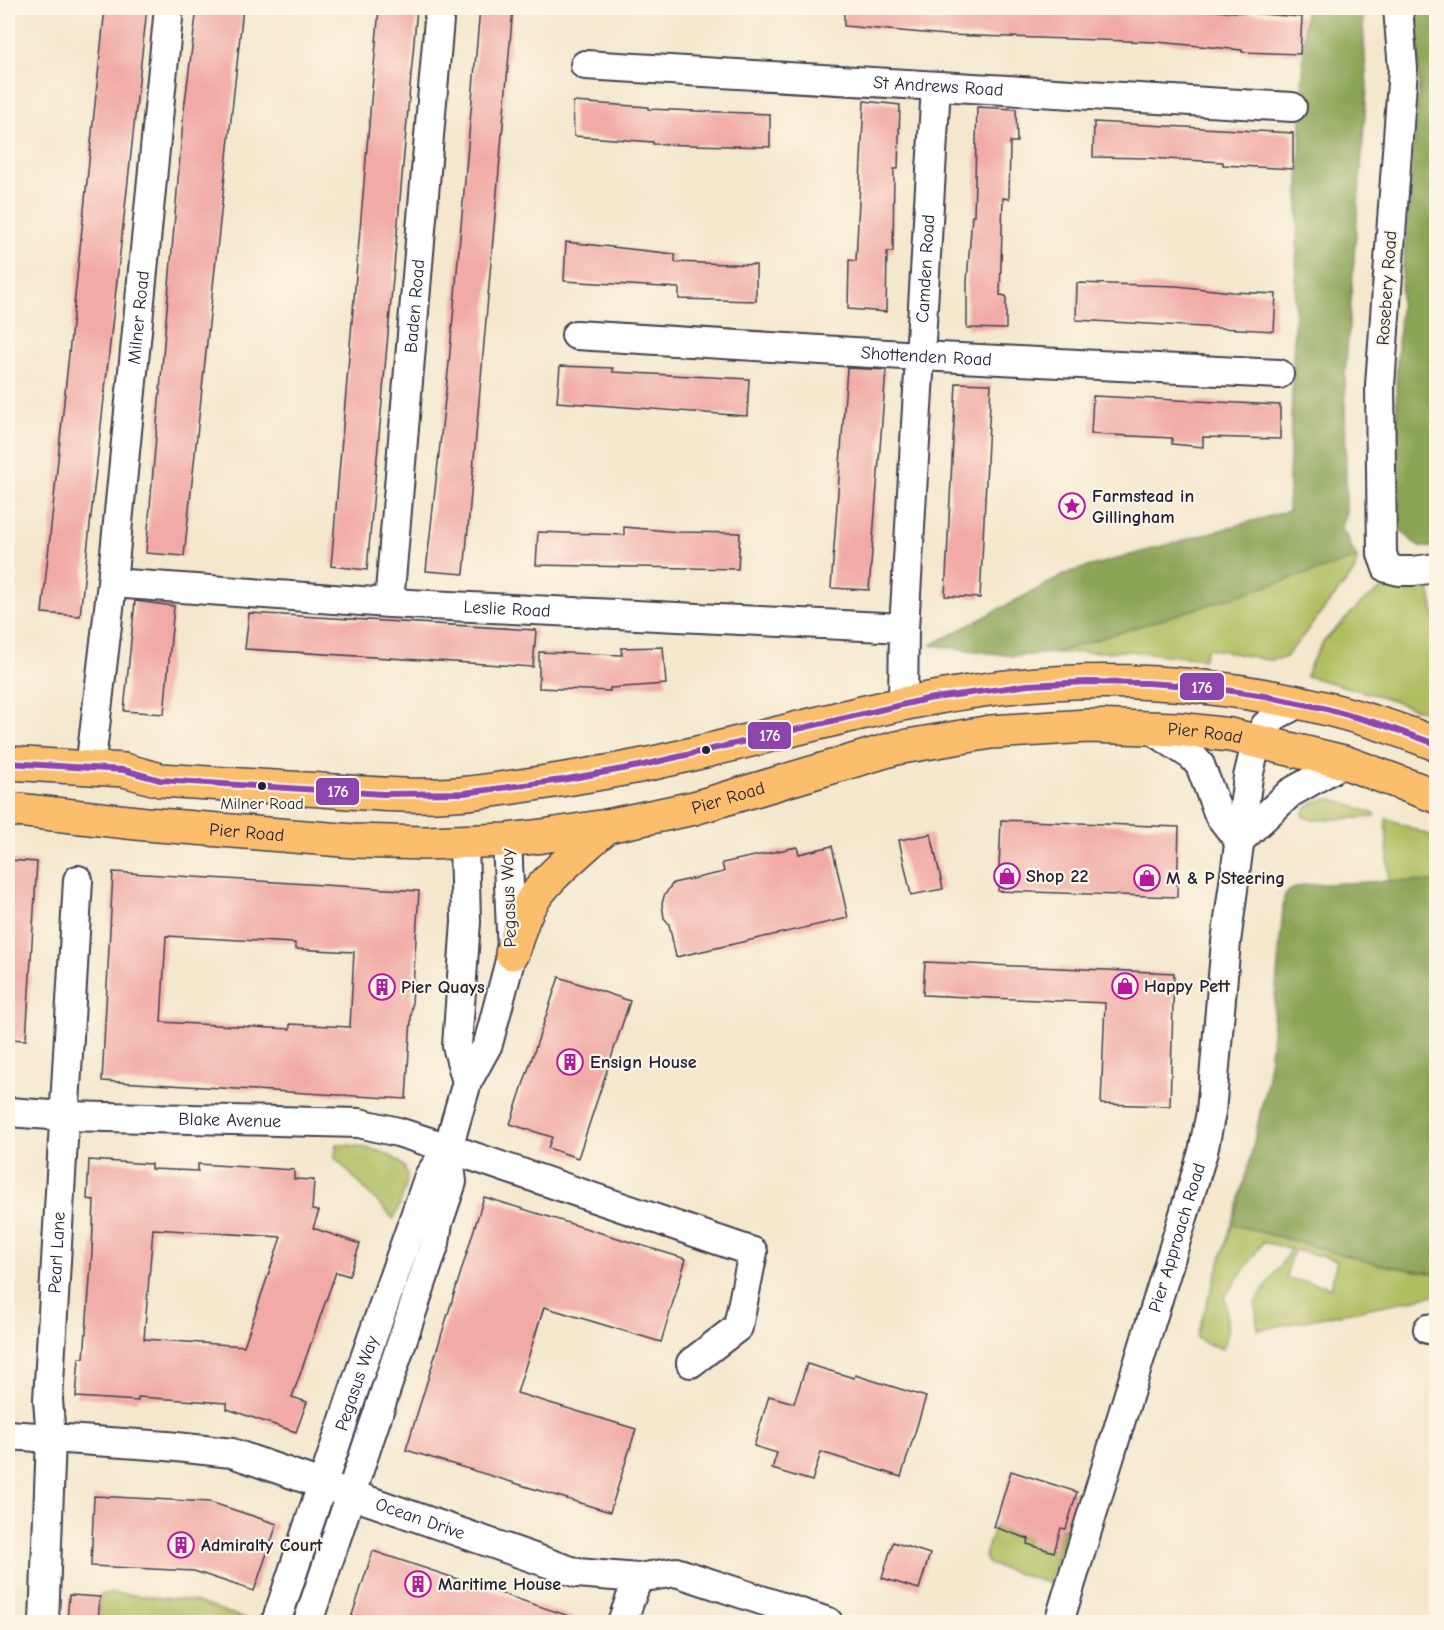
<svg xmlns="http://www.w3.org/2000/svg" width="1444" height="1630" viewBox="0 0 1444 1630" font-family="'Comic Neue',sans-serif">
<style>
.green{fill:#b0bd60;stroke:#69704e;stroke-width:1.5;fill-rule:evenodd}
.forest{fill:#8ca456;stroke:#576348;stroke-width:1.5}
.building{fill:#f1aaa6;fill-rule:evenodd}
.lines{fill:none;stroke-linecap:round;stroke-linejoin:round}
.minor-casing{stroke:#424051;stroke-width:32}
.major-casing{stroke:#424051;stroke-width:36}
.minor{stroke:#fff;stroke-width:28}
.major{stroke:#fabe6d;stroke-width:33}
.bus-1-casing{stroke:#fcf5e5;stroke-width:10}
.bus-1{stroke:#8e44ad;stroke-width:6}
.bus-dot{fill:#22223b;stroke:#fcf5e5;stroke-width:2}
.labels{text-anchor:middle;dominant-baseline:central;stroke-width:4.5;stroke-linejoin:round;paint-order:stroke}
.bus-label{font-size:16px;fill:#22223b;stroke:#fcf5e5}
.street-label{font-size:18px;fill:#22223b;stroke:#fcf5e5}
.poi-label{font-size:18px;font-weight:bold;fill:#22223b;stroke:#fcf5e5;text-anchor:start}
.line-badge{stroke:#fcf5e5;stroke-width:2}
.badge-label{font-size:16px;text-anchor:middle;font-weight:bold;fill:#fff}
</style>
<rect width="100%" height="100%" fill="#fcf5e5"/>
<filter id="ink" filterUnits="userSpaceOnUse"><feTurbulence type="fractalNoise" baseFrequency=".0167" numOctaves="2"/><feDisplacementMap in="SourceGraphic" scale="12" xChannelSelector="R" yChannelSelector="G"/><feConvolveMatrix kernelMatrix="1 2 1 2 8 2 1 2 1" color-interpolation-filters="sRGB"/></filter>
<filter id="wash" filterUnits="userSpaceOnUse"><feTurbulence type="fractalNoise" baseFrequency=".008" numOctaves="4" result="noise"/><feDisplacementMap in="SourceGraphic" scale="24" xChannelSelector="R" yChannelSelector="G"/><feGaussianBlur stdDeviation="1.35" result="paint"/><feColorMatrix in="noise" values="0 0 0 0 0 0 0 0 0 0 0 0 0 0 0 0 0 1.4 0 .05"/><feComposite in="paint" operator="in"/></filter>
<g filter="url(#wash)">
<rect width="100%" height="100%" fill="#f4e7cd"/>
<!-- green -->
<g class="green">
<polygon points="1357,558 1354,572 1285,658 1268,660 1208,648 1203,659 1130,651 1054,653"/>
<polygon points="1428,585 1436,622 1436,716 1376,695 1306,676 1312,661 1323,642 1361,603 1386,586 1402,588"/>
<path d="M1326,799H1334L1375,814V817L1313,820L1303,816C1304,806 1316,801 1326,799Z"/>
<polygon points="1386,818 1436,838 1436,882 1389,881"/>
<path d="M336,1144C355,1145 408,1151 407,1178C407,1189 398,1208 394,1219L335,1158Z"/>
<path d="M1232,1224L1377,1264L1436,1274V1295L1258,1330L1255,1303L1291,1249L1263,1242L1225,1297L1228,1333L1223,1349L1204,1343L1203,1341L1196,1338ZM1295,1250L1337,1260L1331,1287L1286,1278L1290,1260Z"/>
<polygon points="994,1527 1029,1539 1027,1543 1054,1551 1061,1528 1066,1529 1049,1583 988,1564 985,1556"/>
<polygon points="112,1593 194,1601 253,1621 253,1622 98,1622 100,1595"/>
</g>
<!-- forest -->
<g class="forest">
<polygon points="1305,8 1362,8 1367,87 1345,377 1346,511 1342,528 1357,558 1054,653 1012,656 931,645 1070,572 1288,511"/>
<polygon points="1416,8 1436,8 1436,547 1419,547 1400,530 1396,381 1402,278 1419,84"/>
<polygon points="1389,881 1436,882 1436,1274 1377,1264 1232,1224 1250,1160 1268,1077 1284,897 1290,890 1304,885"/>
</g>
<g id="blocks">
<!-- building -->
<g class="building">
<polygon points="105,8 147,8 80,616 42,613"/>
<polygon points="197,8 243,8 184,556 146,553 184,110"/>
<polygon points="379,8 417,8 367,570 331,566"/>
<polygon points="480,8 513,8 464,574 426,571 449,363"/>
<polygon points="844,8 1176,8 1302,17 1300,54 1242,52 1242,50 1157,42 946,35 844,26"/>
<polygon points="864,101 900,105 898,169 894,169 893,252 887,252 886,312 848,309 849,260 856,261"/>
<polygon points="573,102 648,107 648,109 770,114 770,147 653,144 653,142 574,136"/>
<polygon points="977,107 1016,109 1017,142 1010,142 1009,199 1003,198 1000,295 1006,296 1006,329 967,328 967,281 972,216 974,216"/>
<polygon points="1094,122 1293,133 1293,169 1223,165 1223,162 1146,158 1093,157"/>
<polygon points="566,242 675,254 675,262 756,265 756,301 679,299 679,288 564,281"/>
<polygon points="1077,283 1176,286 1233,292 1276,294 1274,331 1076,320"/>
<polygon points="560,366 613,368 613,372 749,379 747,416 557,402"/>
<polygon points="847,368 886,370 869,590 831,588"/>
<polygon points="956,383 991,384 980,598 945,596"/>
<polygon points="1093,396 1280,405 1280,439 1203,437 1203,447 1172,444 1172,438 1091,434"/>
<polygon points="624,527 678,532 740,533 738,569 536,565 538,532 624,535"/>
<polygon points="135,601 174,606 164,714 124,711"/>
<polygon points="249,613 536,630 533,667 245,649"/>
<polygon points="663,647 666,684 610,688 610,691 539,688 539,652 622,655 621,648"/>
<polygon points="1001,820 1179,827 1177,897 998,891"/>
<polygon points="931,834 943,889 911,895 899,840"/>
<polygon points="832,846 848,918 676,957 669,924 664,918 662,904 664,896 673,883 724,872 722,863 797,847 799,854"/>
<polygon points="8,860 37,862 26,1040 8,1039"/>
<path d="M113,872L419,891L406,1099L102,1081ZM166,936L295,943V949L354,952L350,1027L290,1024V1029L161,1022Z"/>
<polygon points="925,962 1174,973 1170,1106 1101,1104 1105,1003 923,995"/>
<polygon points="559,977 630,1001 578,1158 548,1148 552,1137 510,1124"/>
<path d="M89,1160L151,1164V1169L198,1171V1164L294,1170V1179L314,1180L312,1210L319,1211L313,1228L360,1244L349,1276L336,1272L292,1397L307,1402L296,1432L227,1409V1403L138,1397V1401L76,1397L79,1358H84L92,1252L94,1200L87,1199ZM153,1229L281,1237L244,1346L144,1339Z"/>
<polygon points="484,1197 686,1259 661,1342 544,1307 517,1393 636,1429 610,1512 406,1450"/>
<polygon points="807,1364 854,1378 855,1375 926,1397 901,1477 821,1452 812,1481 772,1469 777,1453 754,1446 769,1396 794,1403"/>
<polygon points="1011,1471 1077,1492 1066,1529 1061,1528 1054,1552 1027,1544 1029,1539 994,1527"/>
<polygon points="94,1496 210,1502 277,1524 254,1591 194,1571 91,1566"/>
<polygon points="893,1542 930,1554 919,1589 882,1578"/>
<polygon points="373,1551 575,1618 575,1623 365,1623 351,1618"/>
<polygon points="69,1595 100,1597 98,1623 67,1623"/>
</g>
</g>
</g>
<g filter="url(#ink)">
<use href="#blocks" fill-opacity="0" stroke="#424051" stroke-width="1.5"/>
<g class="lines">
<!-- minor casing -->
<g class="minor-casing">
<g id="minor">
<polyline points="1398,8 1403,69 1380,385 1382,554 1387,568 1399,571 1413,571 1436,568"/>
<path id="s1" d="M585,65L1292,107"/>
<path id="s2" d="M576,335L920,356L1279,374"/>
<path id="s3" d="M112,583L389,603L904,628"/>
<path id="s4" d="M389,603L440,8"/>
<path id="s5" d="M903,703L904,628L936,86"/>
<polyline points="1150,728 1192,756 1200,765 1219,815 1239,841"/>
<path id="s6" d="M90,769L112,583L169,8"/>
<polyline points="1239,841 1290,793 1344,762"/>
<polyline points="464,842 466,922 457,1046 467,1082"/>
<path id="s7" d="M8,1112L65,1116L359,1123L398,1132L448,1148L753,1252L738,1327L691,1363"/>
<polyline points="1428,1329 1436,1328"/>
<path id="s8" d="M8,1435L167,1446L232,1453L577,1573L638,1578L676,1572L828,1622"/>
<path id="s9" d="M44,1622L51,1438L48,1400L78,880"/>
<path id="s10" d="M276,1622L358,1378L429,1176L448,1148L467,1082L488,1044L512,953L507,840"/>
<polyline points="308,1622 435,1243 438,1223 452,1182 448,1148"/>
<polyline points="622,1622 638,1578"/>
<path id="s11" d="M1059,1622L1203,1152L1211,1112L1226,942L1248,777L1257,740L1265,726L1278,714L1301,702"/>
</g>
</g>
<!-- major casing -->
<g class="major-casing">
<g id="major">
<path d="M8,763L124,770L160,780C214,783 268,787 322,790C377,794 430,799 485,791C536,784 588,776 639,766C750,743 857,709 969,692C1125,668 1290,686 1436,744"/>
<path id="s12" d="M8,809L146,824L354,841L425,843L507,840L543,836L607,826L694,808L896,748L991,732L1088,726L1178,729L1230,735L1344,762L1436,796"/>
<path d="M512,953C517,938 521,922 528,908C542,880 584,848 607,826"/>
</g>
</g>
<!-- minor -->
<use href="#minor" class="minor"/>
<!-- major -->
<use href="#major" class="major"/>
<!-- bus-1 casing -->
<g class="bus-1-casing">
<polyline id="bus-1" points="8,763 124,770 160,780 383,794 464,793 562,780 639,766 927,699 1028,685 1087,682 1147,683 1206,687 1265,696 1323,708 1380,724 1436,744"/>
</g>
<!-- bus-1 -->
<use href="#bus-1" class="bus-1"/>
</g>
</g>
<!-- icons -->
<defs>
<g id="sight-ring" transform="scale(1.35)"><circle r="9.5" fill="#fcf5e5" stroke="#b5179e" stroke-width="1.5"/><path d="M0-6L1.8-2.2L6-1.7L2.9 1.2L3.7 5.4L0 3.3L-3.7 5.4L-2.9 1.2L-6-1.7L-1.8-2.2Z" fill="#b5179e"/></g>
<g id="shop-ring" transform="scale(1.35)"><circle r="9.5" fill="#fcf5e5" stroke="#b5179e" stroke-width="1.5"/><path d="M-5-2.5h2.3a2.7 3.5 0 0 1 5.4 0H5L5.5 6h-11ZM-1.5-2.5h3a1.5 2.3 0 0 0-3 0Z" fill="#b5179e"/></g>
<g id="building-ring" transform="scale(1.35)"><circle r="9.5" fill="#fcf5e5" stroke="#b5179e" stroke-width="1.5"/><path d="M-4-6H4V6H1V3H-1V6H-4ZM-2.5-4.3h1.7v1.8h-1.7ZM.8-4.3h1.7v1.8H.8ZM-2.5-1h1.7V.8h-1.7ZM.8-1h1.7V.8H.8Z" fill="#b5179e"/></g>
</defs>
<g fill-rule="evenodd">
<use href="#sight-ring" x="1072" y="506"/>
<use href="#shop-ring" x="1007" y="876"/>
<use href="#shop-ring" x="1147" y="878"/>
<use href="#shop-ring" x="1125" y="986"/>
<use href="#building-ring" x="382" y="987"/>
<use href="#building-ring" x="570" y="1062"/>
<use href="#building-ring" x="181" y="1545"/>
<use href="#building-ring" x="418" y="1584"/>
</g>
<!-- markers -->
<g class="bus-dot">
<circle cx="706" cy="750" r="5"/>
<circle cx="262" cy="786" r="5"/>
</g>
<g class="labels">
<!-- bus labels -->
<g class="bus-label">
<text x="262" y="804">Milner Road</text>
</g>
<!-- street labels -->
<g class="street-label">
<text stroke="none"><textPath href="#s1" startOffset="354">St Andrews Road</textPath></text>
<text stroke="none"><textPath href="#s5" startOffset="435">Camden Road</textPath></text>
<text transform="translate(1387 288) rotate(-86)">Rosebery Road</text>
<text stroke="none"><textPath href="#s4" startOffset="298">Baden Road</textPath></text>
<text stroke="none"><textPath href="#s6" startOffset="454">Milner Road</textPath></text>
<text stroke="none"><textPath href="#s2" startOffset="351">Shottenden Road</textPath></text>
<text stroke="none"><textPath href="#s3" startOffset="396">Leslie Road</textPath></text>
<text stroke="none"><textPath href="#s12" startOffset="1212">Pier Road</textPath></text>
<text stroke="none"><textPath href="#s12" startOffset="726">Pier Road</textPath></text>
<text stroke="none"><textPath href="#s12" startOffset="240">Pier Road</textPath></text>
<text transform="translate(509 898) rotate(-92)">Pegasus Way</text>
<text stroke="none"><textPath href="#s7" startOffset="222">Blake Avenue</textPath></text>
<text stroke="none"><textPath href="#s11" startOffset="402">Pier Approach Road</textPath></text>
<text stroke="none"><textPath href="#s9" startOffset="370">Pearl Lane</textPath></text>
<text stroke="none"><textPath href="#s10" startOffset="252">Pegasus Way</textPath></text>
<text stroke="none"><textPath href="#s8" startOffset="424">Ocean Drive</textPath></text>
</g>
<!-- poi labels -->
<g class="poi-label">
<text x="1092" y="496">Farmstead in<tspan x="1092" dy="21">Gillingham</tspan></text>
<text x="1026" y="876">Shop 22</text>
<text x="1166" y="878">M &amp; P Steering</text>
<text x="1144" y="986">Happy Pett</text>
<text x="401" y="987">Pier Quays</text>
<text x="590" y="1062">Ensign House</text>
<text x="201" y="1545">Admiralty Court</text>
<text x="438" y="1584">Maritime House</text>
</g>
</g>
<g class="line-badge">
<rect x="1179" y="672" width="46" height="29" rx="6" fill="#8e44ad"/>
<rect x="747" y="721" width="45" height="29" rx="6" fill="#8e44ad"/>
<rect x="315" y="777" width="45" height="29" rx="6" fill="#8e44ad"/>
</g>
<g class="badge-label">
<text x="1202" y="693">176</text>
<text x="770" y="741">176</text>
<text x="338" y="797">176</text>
</g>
<!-- margin -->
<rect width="1444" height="1630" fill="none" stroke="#fcf5e5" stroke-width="30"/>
</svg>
